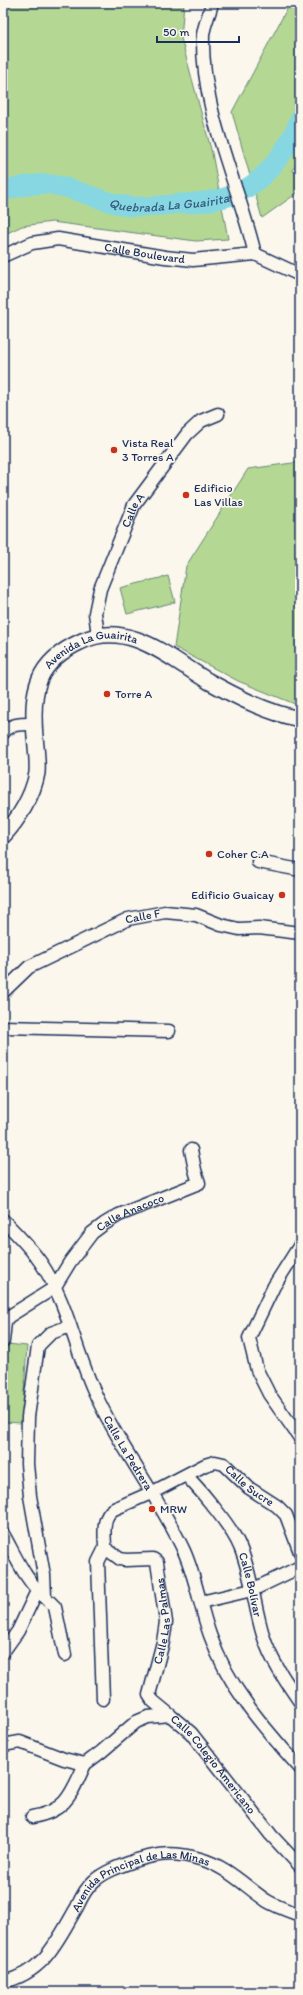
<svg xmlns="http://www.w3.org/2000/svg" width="303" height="1995" viewBox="0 0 303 1995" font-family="Itim,sans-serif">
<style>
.green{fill:#b4d893;stroke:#688478}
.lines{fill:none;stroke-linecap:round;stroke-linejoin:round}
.river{stroke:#86d7e1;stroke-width:20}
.minor-casing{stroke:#1b2f5e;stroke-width:15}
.tertiary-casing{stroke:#1b2f5e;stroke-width:18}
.minor{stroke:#fbf7ec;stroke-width:12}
.tertiary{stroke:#fbf7ec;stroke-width:15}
.poi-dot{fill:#c8321e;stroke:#fbf7ec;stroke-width:1.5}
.labels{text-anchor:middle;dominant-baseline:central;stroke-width:3.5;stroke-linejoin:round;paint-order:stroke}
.street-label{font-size:12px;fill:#1b2f5e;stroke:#fbf7ec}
.poi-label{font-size:12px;fill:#1b2f5e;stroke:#fbf7ec;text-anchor:start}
.water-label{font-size:13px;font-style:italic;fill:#36597f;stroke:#fbf7ec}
</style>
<rect width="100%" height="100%" fill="#fbf7ec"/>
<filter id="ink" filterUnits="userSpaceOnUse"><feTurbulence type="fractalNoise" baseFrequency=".025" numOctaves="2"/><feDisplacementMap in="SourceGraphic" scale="8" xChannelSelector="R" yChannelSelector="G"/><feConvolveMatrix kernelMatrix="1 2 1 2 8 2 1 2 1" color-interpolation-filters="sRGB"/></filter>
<g filter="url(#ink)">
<!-- green -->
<g class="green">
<polygon points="3,3 184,3 181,38 212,153 228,239 196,241 52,222 22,226 3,235"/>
<polygon points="290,3 300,3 300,161 292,170 300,177 300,191 262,218 232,112"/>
<polygon points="300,462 300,706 238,681 174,647 186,566 248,469"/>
<polygon points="168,576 175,602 127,614 120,588"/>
<polygon points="7,1344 27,1346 22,1423 3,1422"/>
</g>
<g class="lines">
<!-- river -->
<path class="river" id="s1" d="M3,191C17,187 30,184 45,184C70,185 100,202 127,206C142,208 159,206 175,204C196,203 222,201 240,192C268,178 290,147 300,118"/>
<!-- minor casing -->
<g class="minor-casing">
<g id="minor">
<polyline points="255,254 300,275"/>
<path id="s2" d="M3,256L32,243L58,239L165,257L193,260L255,254C238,182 201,111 203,35C204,25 210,13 212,3"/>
<path id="s3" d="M98,635L95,613L100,589L134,505L187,434L201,421L218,414"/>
<path d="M3,733C11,723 22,724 34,724"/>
<polyline points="258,862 300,870"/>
<path id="s4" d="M3,992L29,967L128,919L165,912L196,915L221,925L239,929L259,928L300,933"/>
<polyline points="3,1027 169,1031"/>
<path id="s5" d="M3,1220C16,1233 30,1247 41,1263C67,1301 75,1349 94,1391C119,1447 158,1495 184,1551C196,1578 200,1607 210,1635C228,1687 264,1728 300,1768"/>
<polyline points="300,1245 274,1286 249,1338 257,1370 269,1394 300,1438"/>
<path id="s6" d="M3,1341L5,1322L8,1317L54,1288L70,1262L92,1233L104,1224L119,1215L199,1183L195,1170L191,1150"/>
<path id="s7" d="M187,1476C202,1492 232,1527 240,1547C252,1575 254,1606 263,1635C270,1659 286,1682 300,1702"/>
<path d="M3,1534C15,1555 26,1582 45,1597"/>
<polyline points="201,1602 252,1590 300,1567"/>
<polyline points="3,1652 18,1631 37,1591"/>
<polyline points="65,1655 55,1607 45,1597 44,1575 30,1496 27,1464 28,1417 38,1346 51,1333 70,1326"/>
<polyline points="103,1699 98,1562 105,1548"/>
<path id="s8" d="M170,1715L153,1701L149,1695L163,1642L166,1622L157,1562L153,1559L126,1560L120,1559L105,1548C105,1535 101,1517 114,1509L153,1492L205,1465L215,1462L224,1464L249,1488L277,1506L286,1515L300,1552"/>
<path id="s9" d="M3,1745L20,1742L64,1759L85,1764L101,1752L136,1722L148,1717L170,1715L191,1733L271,1835L300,1866"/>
<path d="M32,1817C67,1811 71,1794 85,1764"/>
<path id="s10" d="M3,1982C45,1972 57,1941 77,1907C81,1898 86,1888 94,1881C105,1871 123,1865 137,1860C160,1853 176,1852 200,1859C226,1866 245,1886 267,1901C277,1907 289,1911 300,1915"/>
</g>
</g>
<!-- tertiary casing -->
<g class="tertiary-casing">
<g id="tertiary">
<path id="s11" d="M3,836C18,820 33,796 37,773C38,761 36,748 35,737C31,689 36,662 82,641C128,619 171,659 208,681C237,697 268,713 300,719"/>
</g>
</g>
<!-- minor -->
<use href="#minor" class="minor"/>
<!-- tertiary -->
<use href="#tertiary" class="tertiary"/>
</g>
</g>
<!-- markers -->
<g class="poi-dot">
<circle cx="114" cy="450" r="4"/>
<circle cx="186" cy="495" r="4"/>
<circle cx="107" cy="694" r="4"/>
<circle cx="209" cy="854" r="4"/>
<circle cx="282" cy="895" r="4"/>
<circle cx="152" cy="1509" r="4"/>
</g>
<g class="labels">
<!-- street labels -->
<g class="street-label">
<text stroke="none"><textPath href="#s2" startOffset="146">Calle Boulevard</textPath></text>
<text stroke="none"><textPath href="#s3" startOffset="132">Calle A</textPath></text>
<text stroke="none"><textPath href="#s11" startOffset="232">Avenida La Guairita</textPath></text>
<text stroke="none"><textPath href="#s4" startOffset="161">Calle F</textPath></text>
<text stroke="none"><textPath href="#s6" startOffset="190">Calle Anacoco</textPath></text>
<text stroke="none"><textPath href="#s5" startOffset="267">Calle La Pedrera</textPath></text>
<text stroke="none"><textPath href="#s8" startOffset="418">Calle Sucre</textPath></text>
<text stroke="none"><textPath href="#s7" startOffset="128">Calle Bolívar</textPath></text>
<text stroke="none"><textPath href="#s8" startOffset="105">Calle Las Palmas</textPath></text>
<text stroke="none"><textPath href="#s9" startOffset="253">Calle Colegio Americano</textPath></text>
<text stroke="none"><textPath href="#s10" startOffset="184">Avenida Principal de Las Minas</textPath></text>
</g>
<!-- poi labels -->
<g class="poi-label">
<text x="122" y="443">Vista Real<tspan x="122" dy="14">3 Torres A</tspan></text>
<text x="194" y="488">Edificio<tspan x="194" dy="14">Las Villas</tspan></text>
<text x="115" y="694">Torre A</text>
<text x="217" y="854">Coher C.A</text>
<text x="274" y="895" text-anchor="end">Edificio Guaicay</text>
<text x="160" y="1509">MRW</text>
</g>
<!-- water labels -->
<g class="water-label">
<text stroke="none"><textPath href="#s1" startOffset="170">Quebrada La Guairita</textPath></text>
</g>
</g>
<!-- margin -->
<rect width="303" height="1995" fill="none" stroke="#fbf7ec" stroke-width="16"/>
<rect x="8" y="8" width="287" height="1979" fill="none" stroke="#1b2f5e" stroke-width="1.5" filter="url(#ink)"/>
<!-- scale -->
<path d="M157 36v6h82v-6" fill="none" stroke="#1b2f5e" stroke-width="2"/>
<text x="163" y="36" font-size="12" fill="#1b2f5e" stroke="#fbf7ec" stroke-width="3" paint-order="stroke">50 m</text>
</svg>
